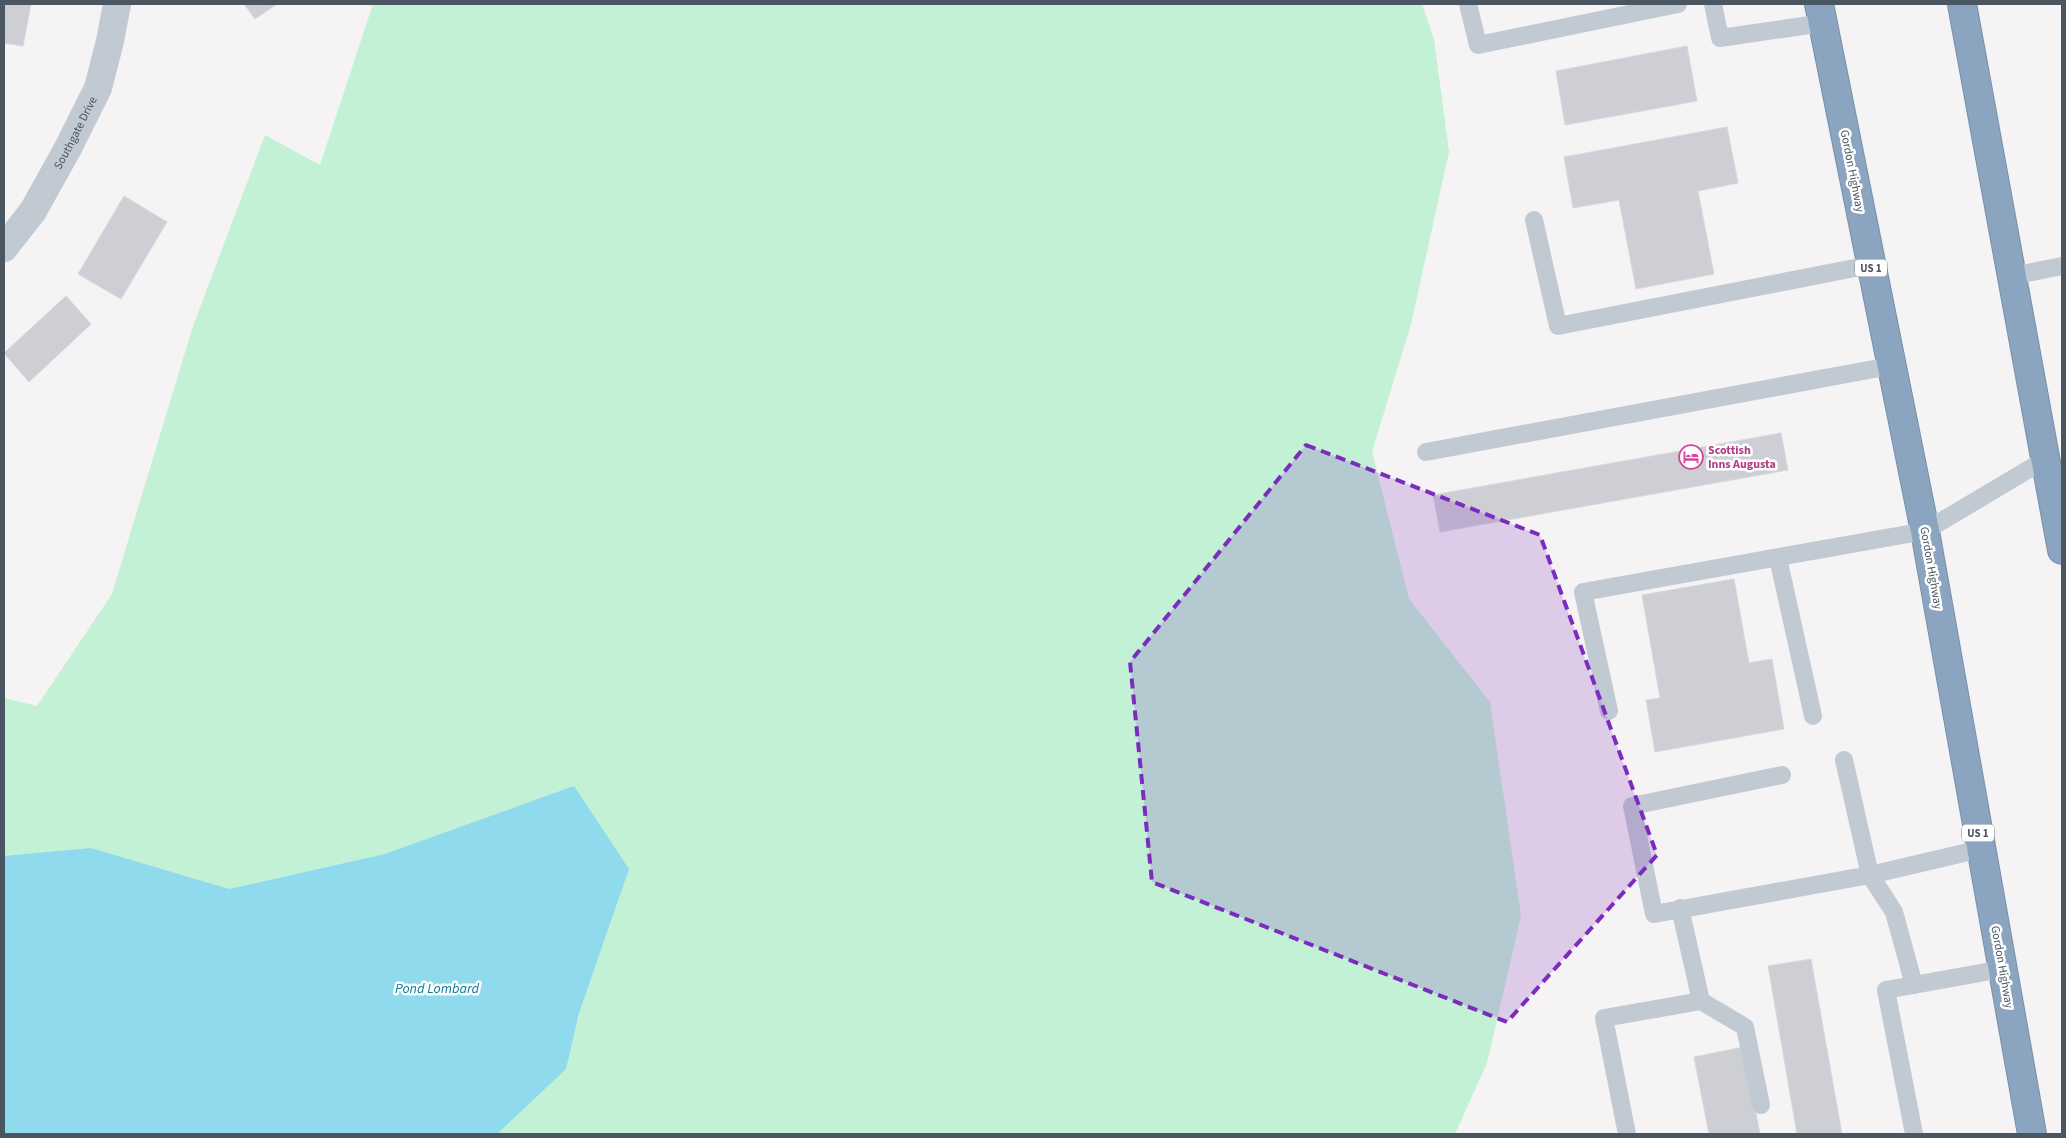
<svg xmlns="http://www.w3.org/2000/svg" width="2066" height="1138" viewBox="0 0 2066 1138" font-family="'Source Sans 3',sans-serif">
<style>
.green{fill:#c3f1d5}
.water{fill:#90daee}
.building{fill:#cdcfd5;stroke:#d7d9de}
.lines{fill:none;stroke-linecap:round;stroke-linejoin:round}
.highway-casing{stroke:#7690ad;stroke-width:30}
.lane{stroke:#c1cad2;stroke-width:18}
.street{stroke:#c1cad2;stroke-width:28}
.highway{stroke:#8ba5c1;stroke-width:28}
.marked{fill:#7b2cbf;fill-opacity:0.2;stroke:#7b2cbf;stroke-width:4;stroke-dasharray:10 6;stroke-linejoin:round}
.labels{text-anchor:middle;dominant-baseline:central;stroke-width:5;stroke-linejoin:round;paint-order:stroke}
.shield{fill:#fff;stroke:#808990;stroke-width:1}
.shield-label{font-size:11px;font-weight:bold;fill:#4a5661}
.street-label{font-size:12px;fill:#4a5661;stroke:#fff}
.hotel-label{font-size:12px;font-weight:bold;fill:#b23c85;stroke:#fff;text-anchor:start}
.water-label{font-size:14px;font-style:italic;fill:#0c7c9b;stroke:#fff}
</style>
<rect width="100%" height="100%" fill="#f5f3f3"/>
<!-- green -->
<polygon class="green" points="373,4 1422,4 1434,39 1449,152 1411,324 1372,452 1409,599 1490,702 1521,916 1487,1063 1455,1134 4,1134 4,698 37,706 112,594 192,329 265,135 320,165"/>
<!-- water -->
<polygon class="water" points="574,786 629,869 579,1013 566,1069 497,1134 4,1134 4,856 91,848 229,889 385,854"/>
<!-- building -->
<g class="building">
<polygon points="4,4 31,4 23,46 4,43"/>
<polygon points="244,4 277,4 255,19"/>
<polygon points="1687,46 1697,101 1565,125 1556,71"/>
<polygon points="1727,127 1738,183 1698,191 1714,274 1636,289 1619,200 1573,208 1564,157"/>
<polygon points="124,196 167,222 121,299 78,274"/>
<polygon points="66,296 91,324 29,382 4,353"/>
<polygon points="1781,433 1788,470 1440,532 1433,495"/>
<polygon points="1734,579 1749,663 1772,659 1784,729 1655,752 1646,700 1660,698 1642,595"/>
<polygon points="1811,959 1842,1134 1797,1134 1768,966"/>
<polygon points="1743,1047 1760,1134 1709,1134 1694,1057"/>
</g>
<g class="lines">
<!-- highway casing -->
<g class="highway-casing">
<g id="highway">
<polyline points="1819,4 1925,531 2032,1134"/>
<polyline points="1962,4 2062,550"/>
</g>
</g>
<!-- lane -->
<g class="lane">
<polyline points="1468,4 1478,45 1678,4"/>
<polyline points="1713,4 1720,38 1823,23"/>
<polyline points="1534,220 1558,326 1870,265"/>
<polyline points="2012,276 2062,266"/>
<polyline points="1426,452 1890,366"/>
<polyline points="1778,558 1813,716"/>
<polyline points="1609,711 1583,592 1925,531 2046,459"/>
<polyline points="1844,760 1870,875 1981,849"/>
<polyline points="1782,775 1632,806 1654,914 1870,875 1894,912 1914,985"/>
<polyline points="1680,908 1701,1001"/>
<polyline points="1627,1134 1604,1018 1701,1001 1745,1027 1761,1105"/>
<polyline points="1914,1134 1886,990 2002,969"/>
</g>
<!-- street -->
<path class="street" id="s1" d="M4,248L33,211L68,148L98,88L110,41L117,4"/>
<!-- highway -->
<use href="#highway" class="highway"/>
</g>
<!-- marked area -->
<path class="marked" d="M1306,445L1540,535L1657,855L1507,1022L1152,882L1130,662Z"/>
<!-- icons -->
<defs>
<g id="hotel-ring" transform="scale(1.25)"><circle r="9.5" fill="#fff" stroke="#d1479c" stroke-width="1.5"/><path d="M-6-4.5h1.5V1H6V5H4.5V3h-9V5H-6ZM-4 0a1.8 1.8 0 1 1 3.6 0ZM.5 0V-2.5h3Q6-2.5 6 0Z" fill="#d1479c"/></g>
</defs>
<g fill-rule="evenodd">
<use href="#hotel-ring" x="1691" y="457"/>
</g>
<g class="labels">
<!-- shield labels -->
<g class="shield">
<rect x="1855" y="259.5" width="32" height="17" rx="4"/>
<rect x="1962" y="824.5" width="32" height="17" rx="4"/>
</g>
<g class="shield-label">
<text x="1871" y="268">US 1</text>
<text x="1978" y="833">US 1</text>
</g>
<!-- street labels -->
<g class="street-label">
<text stroke="none"><textPath href="#s1" startOffset="136">Southgate Drive</textPath></text>
<text transform="translate(1852 171) rotate(79)">Gordon Highway</text>
<text transform="translate(1931 568) rotate(80)">Gordon Highway</text>
<text transform="translate(2002 967) rotate(80)">Gordon Highway</text>
</g>
<!-- hotel labels -->
<g class="hotel-label">
<text x="1708" y="450">Scottish<tspan x="1708" dy="14">Inns Augusta</tspan></text>
</g>
<!-- water labels -->
<g class="water-label">
<text x="437" y="989">Pond Lombard</text>
</g>
</g>
<!-- border -->
<rect width="2066" height="1138" fill="none" stroke="#4a5661" stroke-width="10"/>
</svg>
